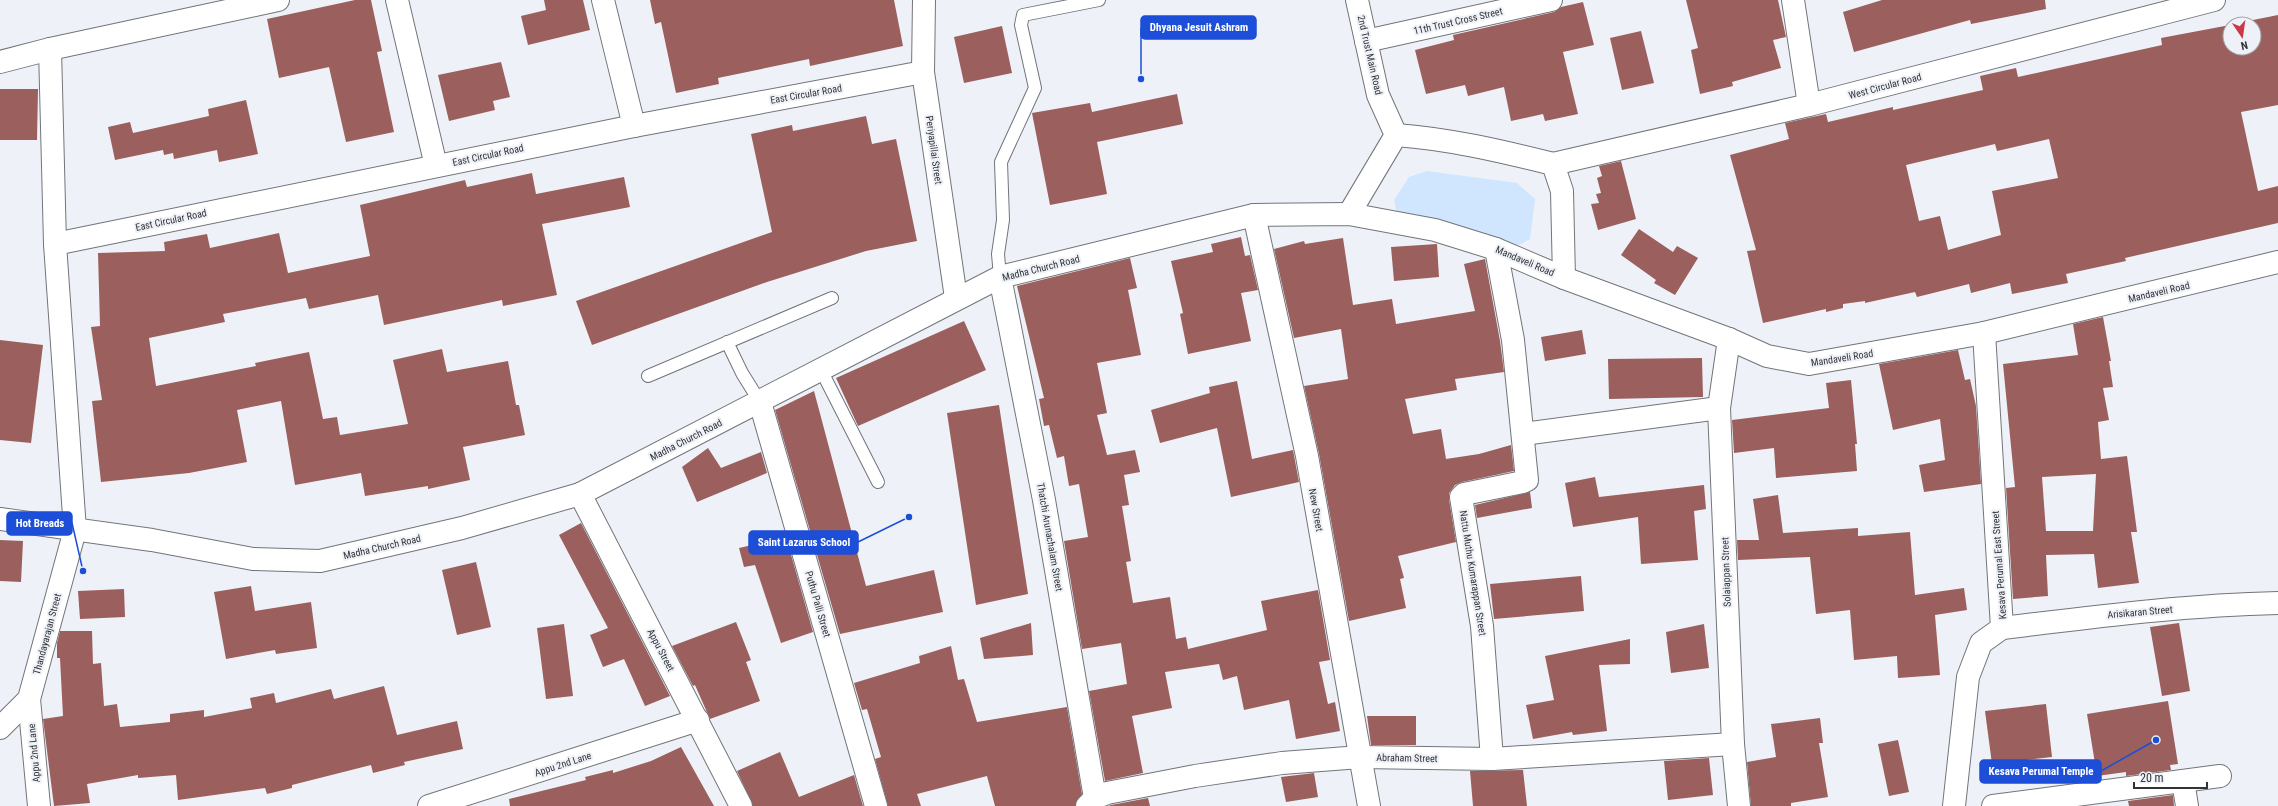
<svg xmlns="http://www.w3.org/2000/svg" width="2278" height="806" viewBox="0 0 2278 806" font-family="'Roboto Condensed',sans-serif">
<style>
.green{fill:#d0e5fe}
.building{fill:#9b5f5e;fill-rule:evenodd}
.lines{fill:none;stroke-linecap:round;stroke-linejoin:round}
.lane-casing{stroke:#71757a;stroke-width:14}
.street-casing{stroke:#71757a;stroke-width:24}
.secondary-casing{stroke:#71757a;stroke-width:24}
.lane{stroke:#fff;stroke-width:12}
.street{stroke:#fff;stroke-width:22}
.secondary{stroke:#fff;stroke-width:22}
.labels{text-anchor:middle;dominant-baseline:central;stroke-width:4;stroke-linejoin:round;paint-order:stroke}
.street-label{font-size:10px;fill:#313335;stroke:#eef2f8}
.leader{fill:none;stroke:#1d4ed8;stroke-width:1.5}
.callout-dot{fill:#1d4ed8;stroke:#eef2f8;stroke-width:1.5}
.callout{fill:#1d4ed8;stroke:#1d4ed8;stroke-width:1.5}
.callout-label{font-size:11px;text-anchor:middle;font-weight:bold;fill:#fff}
</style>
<rect width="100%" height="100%" fill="#eef2f8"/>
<!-- green -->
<polygon class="green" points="1427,171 1517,183 1535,199 1530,239 1517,246 1397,213 1394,200 1409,177"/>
<!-- building -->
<g class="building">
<polygon points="355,0 371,0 382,51 377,52 394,132 346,142 329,67 279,78 267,19"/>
<polygon points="544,0 583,0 590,30 528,45 521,16 546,10"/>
<polygon points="650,0 894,0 903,46 810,66 809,59 718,78 719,84 676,93 661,22 655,24"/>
<polygon points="1686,0 1778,0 1786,37 1773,40 1781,68 1732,82 1733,86 1700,94 1691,50 1698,48"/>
<polygon points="1882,0 2045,0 2046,9 1971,24 1970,20 1854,52 1843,12"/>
<polygon points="1583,2 1594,45 1563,52 1578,114 1545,121 1543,114 1511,121 1504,87 1468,96 1465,85 1426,94 1415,50 1454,40 1453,35 1554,12 1561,7"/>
<path d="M2278,15V105L2241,112L2258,191L2278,186V223L2125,258L2126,261L2066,274L2068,283L2012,294L2010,283L1971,293L1969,284L1917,297L1915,292L1865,303V301L1843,304V308L1826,312V309L1763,323L1747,251L1756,250L1730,155L1789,139L1785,123L1826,114L1828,122L1893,107V110L1983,90L1980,76L2016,68L2018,77L2162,45L2161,38L2230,25V48H2254V24H2233ZM2049,139L2058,178L1992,191L2001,235L1948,250L1940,216L1919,221L1906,165L1995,144L1997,151Z"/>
<polygon points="1002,26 1012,73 964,83 954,37"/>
<polygon points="1641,31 1654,83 1622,90 1610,38"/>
<polygon points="501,62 510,97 493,101 495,110 449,121 438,75"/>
<polygon points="0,89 38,89 37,140 0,140"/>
<polygon points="1177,94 1183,124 1097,142 1107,194 1050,205 1032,113 1090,103 1092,112"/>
<polygon points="246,100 258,154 219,162 217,150 174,159 173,153 164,155 163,150 115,160 108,127 130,122 133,133 209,116 208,109"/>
<polygon points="866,116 872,144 896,139 917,241 866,251 767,282 592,345 576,301 772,232 751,134 792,125 793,131"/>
<polygon points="1621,161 1636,219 1598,230 1591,204 1599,203 1596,194 1601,193 1597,178 1602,176 1599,166"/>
<polygon points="532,173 536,194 624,177 630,207 542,224 557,295 503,306 502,300 384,325 378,295 309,309 306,298 223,314 225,322 149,338 156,386 256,366 255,363 309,352 323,419 337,417 340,435 408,424 393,360 442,349 447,372 508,361 516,405 519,405 525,435 463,447 470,480 428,489 428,486 365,496 361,473 295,485 281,401 237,410 247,462 189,473 101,482 92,401 102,400 91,327 100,326 98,253 165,251 164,242 207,234 210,248 279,233 288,273 370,256 360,205 465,180 467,187"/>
<polygon points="1639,229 1673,252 1677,246 1698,258 1675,295 1654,283 1656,280 1621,255"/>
<polygon points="1241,237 1245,256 1250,255 1258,290 1241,293 1251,341 1188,354 1180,314 1183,313 1171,261 1213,252 1211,244"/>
<polygon points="1343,238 1353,305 1392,299 1396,324 1475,311 1464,264 1485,259 1500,341 1504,372 1455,379 1457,390 1405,399 1413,434 1441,429 1446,459 1479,454 1511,445 1514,471 1462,482 1455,485 1449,493 1449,499 1456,542 1398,556 1404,578 1400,579 1406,608 1349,621 1319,454 1304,386 1348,379 1341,329 1294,338 1274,249 1304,241 1305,244"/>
<polygon points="1437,244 1439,277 1394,281 1391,247"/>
<polygon points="1130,258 1137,288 1128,290 1141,355 1097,363 1107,413 1097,415 1107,455 1135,450 1140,472 1124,475 1129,505 1122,506 1131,561 1126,562 1133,603 1170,597 1176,639 1186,637 1188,649 1267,630 1261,601 1318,590 1330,660 1319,662 1328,704 1335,702 1340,731 1296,739 1289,700 1244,710 1237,676 1223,680 1219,664 1165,672 1172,708 1132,716 1143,773 1105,781 1089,691 1127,684 1121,643 1082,649 1064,541 1088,537 1079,484 1069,486 1064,456 1057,458 1049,425 1044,426 1039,399 1044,398 1017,286"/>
<path d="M2103,317L2111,361H2109L2113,387L2103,388L2109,420L2098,422L2101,459L2127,456L2137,532H2131L2139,583L2098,588L2094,554L2046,555L2048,596L2013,599L2006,488L2015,487L2003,364L2078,355L2073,324ZM2096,474L2093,531H2046L2042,477Z"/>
<polygon points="964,321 986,370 858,426 836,378"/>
<polygon points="1582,330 1586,354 1545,361 1541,337"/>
<polygon points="0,340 43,345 31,443 0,440"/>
<polygon points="1958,350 1965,380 1970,379 1976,406 1981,484 1924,492 1919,465 1945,460 1940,419 1893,430 1879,364"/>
<polygon points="1702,358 1703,397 1609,399 1608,359"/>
<polygon points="1851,380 1857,444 1855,444 1857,471 1776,478 1774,448 1734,453 1732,420 1829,408 1826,383"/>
<polygon points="1237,381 1252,459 1293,450 1299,482 1231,497 1217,428 1160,443 1151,410 1210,393 1209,387"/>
<polygon points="814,391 866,586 934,570 943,612 840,634 775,410"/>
<polygon points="999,405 1028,594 976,605 947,413"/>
<polygon points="708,448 721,468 761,452 767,473 697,502 682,467"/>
<polygon points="1595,477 1599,497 1704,485 1706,509 1694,511 1698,560 1641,564 1638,517 1573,527 1565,483"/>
<polygon points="1530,492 1532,508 1477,518 1475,505"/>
<polygon points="1778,495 1783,533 1858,528 1858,536 1910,532 1915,595 1964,588 1967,610 1935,615 1940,675 1898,678 1897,656 1854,660 1850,610 1816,614 1810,557 1738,560 1737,540 1759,540 1753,499"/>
<polygon points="581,523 670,696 645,706 624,659 603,667 590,635 608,628 559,535"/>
<polygon points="786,537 813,632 781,643 755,565 744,567 739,548"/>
<polygon points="0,540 23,541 21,582 0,581"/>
<polygon points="476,562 491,627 457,635 442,570"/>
<polygon points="1581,576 1584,611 1494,619 1490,584"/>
<polygon points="251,586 255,611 311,602 317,648 276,654 275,650 226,659 214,592"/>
<polygon points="124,589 125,617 80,619 78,591"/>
<polygon points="736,622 751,660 746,662 760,701 710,719 695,685 693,686 672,646"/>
<polygon points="1031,623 1033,655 984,659 980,638"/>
<polygon points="2179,623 2190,691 2162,696 2150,627"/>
<polygon points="564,624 573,696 546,699 537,628"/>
<polygon points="1704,624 1709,668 1671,673 1666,632"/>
<polygon points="60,631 92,631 93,664 101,663 104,706 117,704 120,727 170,722 170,714 204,710 204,717 252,708 250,698 274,693 276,703 331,689 334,699 384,686 397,735 457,721 463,749 404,762 405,765 373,773 371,765 292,785 292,788 267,794 265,788 178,800 176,775 138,778 138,775 87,784 90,803 54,806 43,719 63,716 60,658 57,658 57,643"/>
<polygon points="1630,639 1630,664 1599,665 1607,731 1573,735 1572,732 1533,739 1526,705 1554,700 1545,656"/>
<polygon points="951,646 958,680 964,679 977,722 1067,707 1082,794 1075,806 995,806 987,776 917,794 921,806 888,806 875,759 881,757 867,709 862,710 854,683 920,663 919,656"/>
<polygon points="2168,701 2178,764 2170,765 2171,770 2126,776 2126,772 2097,776 2087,714"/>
<polygon points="2046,704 2052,757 1992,764 1985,711"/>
<polygon points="1367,716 1416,716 1416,745 1371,745"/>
<polygon points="1820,718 1823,743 1819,743 1828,797 1791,803 1791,806 1751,806 1747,762 1776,757 1771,724"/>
<polygon points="1898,740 1909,792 1889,796 1878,744"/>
<polygon points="681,747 714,806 510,806 509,799 586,780 585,777 613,770 613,773 651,761"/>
<polygon points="780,752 799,797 854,775 863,806 753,806 737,771"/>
<polygon points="1709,758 1713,795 1668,800 1664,761"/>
<polygon points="1523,770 1527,806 1473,806 1470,771"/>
<polygon points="1314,773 1318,797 1286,802 1281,777"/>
<polygon points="2173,795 2174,806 2129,806 2128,801"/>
<polygon points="1148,798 1150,806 1108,806 1111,805"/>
</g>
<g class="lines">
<!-- lane casing -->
<g class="lane-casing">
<g id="lane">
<polyline points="1000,277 998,254 1003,220 1001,162 1035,88 1021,25 1023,15 1099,0"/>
<polyline points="727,342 742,373 760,402"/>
<polyline points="821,370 878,482"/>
<polyline points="648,376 832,298"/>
</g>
</g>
<!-- street casing -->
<g class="street-casing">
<g id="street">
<polyline points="397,0 436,166"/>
<polyline points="603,0 634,126"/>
<polyline points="924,0 923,72 956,298"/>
<polyline points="1793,0 1809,105"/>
<polyline points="1366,41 1551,0"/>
<polyline points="0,62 50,49 278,0"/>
<path d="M1396,135C1450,139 1501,151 1553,164L1562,191L1564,278"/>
<polyline points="1553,164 1809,105 2214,0"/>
<polyline points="1349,214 1396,135 1378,95 1357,0"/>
<polyline points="1254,215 1307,456 1369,806"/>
<polyline points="55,244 634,126 923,72"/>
<polyline points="1000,277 1044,500 1095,798"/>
<polyline points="1729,339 1719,408 1733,744 1739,806"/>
<polyline points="760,402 876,806"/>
<polyline points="1523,434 1719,408"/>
<path d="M2002,628C2094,617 2186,605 2278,603"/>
<polyline points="29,699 39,806"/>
<polyline points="0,728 29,699 75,530 55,244 50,49"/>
<polyline points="1492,759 1482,626 1461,497 1464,494 1523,482 1527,480 1513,340 1496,249"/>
<polyline points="2183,781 2187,806"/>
<polyline points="429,806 698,720"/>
<polyline points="1087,806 1095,798 1107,793 1195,776 1282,763 1360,757 1492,759 1733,744"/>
<polyline points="1954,806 1968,677 1981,643 2002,628 1984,333"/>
<polyline points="1993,806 2220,776"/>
</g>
</g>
<!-- secondary casing -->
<g class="secondary-casing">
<g id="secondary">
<polyline points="580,494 741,806"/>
<polyline points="0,519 152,540 253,559 320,561 462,528 580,494 1000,277 1254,215 1349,214 1435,230 1496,249 1564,278 1729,339 1767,356 1809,364 1984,333 2278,262"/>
</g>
</g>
<!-- lane -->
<use href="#lane" class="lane"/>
<!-- street -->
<use href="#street" class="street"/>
<!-- secondary -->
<use href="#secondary" class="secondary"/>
</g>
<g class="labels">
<!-- street labels -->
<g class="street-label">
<text transform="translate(1458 21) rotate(-13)">11th Trust Cross Street</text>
<text transform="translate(1370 55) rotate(77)">2nd Trust Main Road</text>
<text transform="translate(1885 86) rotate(-15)">West Circular Road</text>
<text transform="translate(806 94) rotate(-10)">East Circular Road</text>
<text transform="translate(934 150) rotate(82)">Periyapillai Street</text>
<text transform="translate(488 155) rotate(-12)">East Circular Road</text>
<text transform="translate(171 220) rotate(-12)">East Circular Road</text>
<text transform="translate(1525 261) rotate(23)">Mandaveli Road</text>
<text transform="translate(1041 268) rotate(-14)">Madha Church Road</text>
<text transform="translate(2159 292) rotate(-13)">Mandaveli Road</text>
<text transform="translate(1842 358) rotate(-9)">Mandaveli Road</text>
<text transform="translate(686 440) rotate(-27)">Madha Church Road</text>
<text transform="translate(1316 510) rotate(80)">New Street</text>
<text transform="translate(1050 537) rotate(80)">Thatchi Arunachalam Street</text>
<text transform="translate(382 547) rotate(-13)">Madha Church Road</text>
<text transform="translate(1999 565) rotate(-94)">Kesava Perumal East Street</text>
<text transform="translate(1726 572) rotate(-92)">Solaiappan Street</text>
<text transform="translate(1473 573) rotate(81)">Nattu Muthu Kumarappan Street</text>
<text transform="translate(818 604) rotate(74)">Puthu Palli Street</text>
<text transform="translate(2140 612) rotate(-5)">Arisikaran Street</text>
<text transform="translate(47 634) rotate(-75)">Thandayarajan Street</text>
<text transform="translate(661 650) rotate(62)">Appu Street</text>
<text transform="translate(34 753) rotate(-95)">Appu 2nd Lane</text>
<text transform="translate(1407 758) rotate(1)">Abraham Street</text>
<text transform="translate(563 764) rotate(-18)">Appu 2nd Lane</text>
</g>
</g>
<!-- callouts -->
<path class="leader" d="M1141 79L1141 28M83 571L72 523M909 517L858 542M2156 740L2101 771"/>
<g class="callout-dot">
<circle cx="1141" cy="79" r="4"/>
<circle cx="83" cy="571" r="4"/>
<circle cx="909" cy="517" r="4"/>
<circle cx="2156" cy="740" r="4"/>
</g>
<g class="callout">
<rect x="1141" y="16" width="115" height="23" rx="4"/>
<rect x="7" y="512" width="65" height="23" rx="4"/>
<rect x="749" y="531" width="109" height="23" rx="4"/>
<rect x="1980" y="760" width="121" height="23" rx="4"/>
</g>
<g class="callout-label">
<text x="1199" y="31">Dhyana Jesuit Ashram</text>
<text x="40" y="527">Hot Breads</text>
<text x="804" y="546">Saint Lazarus School</text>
<text x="2041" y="775">Kesava Perumal Temple</text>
</g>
<!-- north arrow -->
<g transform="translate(2242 36) rotate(167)"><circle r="19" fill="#eef2f8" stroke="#a2a6aa"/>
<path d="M0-3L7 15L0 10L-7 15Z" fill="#ca3a46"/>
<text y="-6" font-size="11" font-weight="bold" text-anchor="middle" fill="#313335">N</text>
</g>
<!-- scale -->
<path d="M2134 782v6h73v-6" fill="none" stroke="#313335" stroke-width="2"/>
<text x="2140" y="782" font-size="12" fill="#313335" stroke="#eef2f8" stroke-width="3" paint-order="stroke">20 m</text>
</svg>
